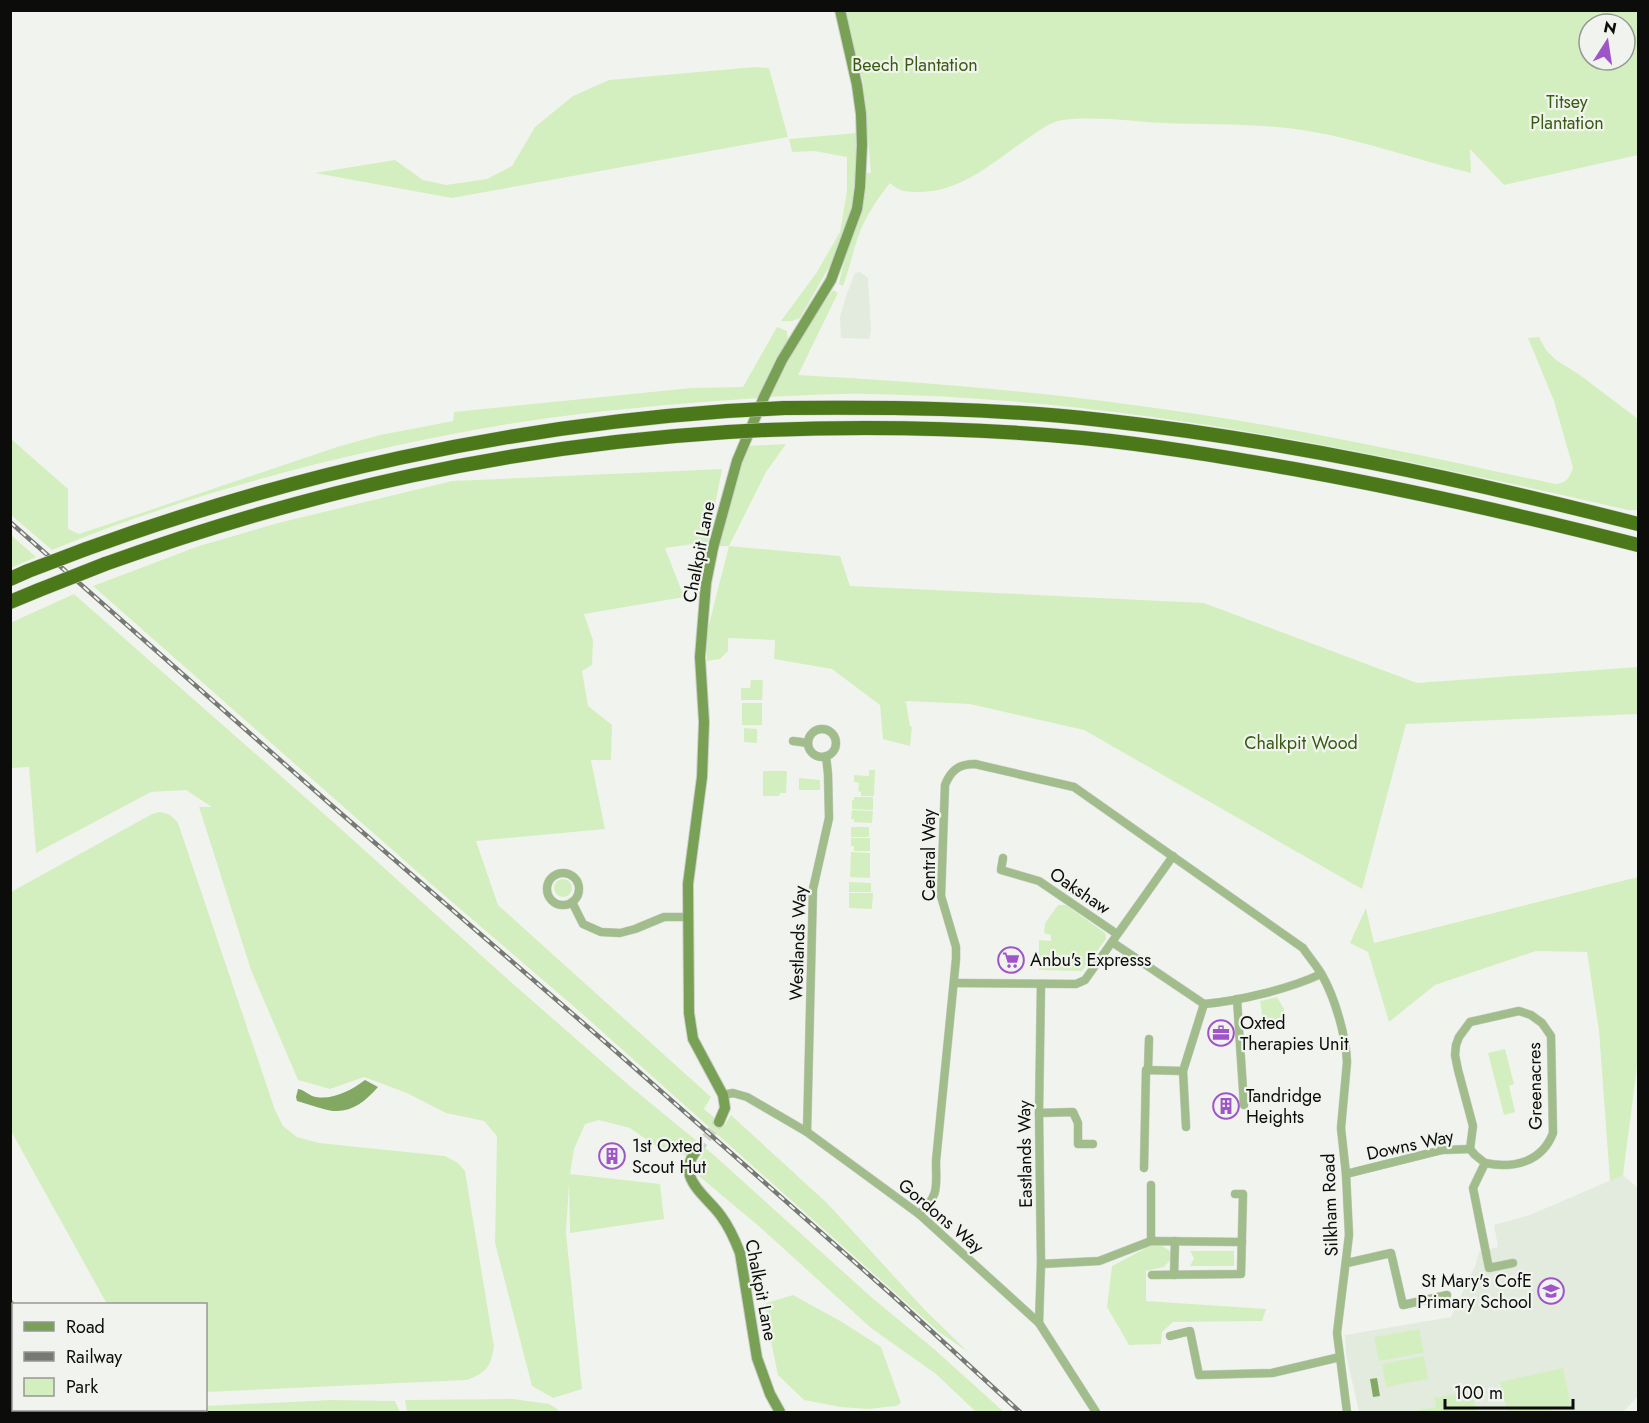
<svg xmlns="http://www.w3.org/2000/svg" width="1649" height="1423" viewBox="0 0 1649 1423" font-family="Jost,sans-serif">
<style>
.built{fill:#e3ebde}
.green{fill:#d4efbf;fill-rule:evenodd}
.water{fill:#82a862}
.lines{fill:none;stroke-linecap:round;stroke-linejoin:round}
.stream{stroke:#82a862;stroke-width:2}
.secondary-tunnel{stroke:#cfd1cc;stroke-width:10;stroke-dasharray:10 5;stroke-linecap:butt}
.street-casing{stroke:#cccfca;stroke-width:9}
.secondary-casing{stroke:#cccfca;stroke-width:12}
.highway-casing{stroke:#cccfca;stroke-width:15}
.street{stroke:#a1bd8c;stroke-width:8}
.secondary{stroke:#79a156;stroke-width:10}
.highway{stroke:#4b7818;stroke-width:14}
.rail-casing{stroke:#777975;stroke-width:4.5}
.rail{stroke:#f1f4ee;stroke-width:2;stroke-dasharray:7;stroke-linecap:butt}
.highway-bridge-casing{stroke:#cccfca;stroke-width:15;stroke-linecap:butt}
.highway-bridge{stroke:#4b7818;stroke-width:14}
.labels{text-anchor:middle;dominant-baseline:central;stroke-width:4.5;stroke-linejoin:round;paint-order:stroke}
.park-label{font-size:18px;fill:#385b10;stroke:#f1f4ee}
.street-label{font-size:18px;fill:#0c0d0b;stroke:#f1f4ee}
.poi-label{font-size:18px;fill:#0c0d0b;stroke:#f1f4ee;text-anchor:start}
</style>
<rect width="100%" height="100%" fill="#f1f4ee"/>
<!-- built -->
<g class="built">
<polygon points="860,272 868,278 871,331 869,339 841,338 840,317 846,296 855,273"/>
<polygon points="1623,1175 1638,1188 1638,1396 1623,1412 1359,1412 1346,1354 1345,1335 1451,1317 1475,1266 1479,1252 1498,1247 1494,1225 1530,1215"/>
</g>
<!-- green -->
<g class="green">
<path d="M845,11H1638V155L1504,185L1470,149L1471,173C1416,160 1363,140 1308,131C1260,123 1211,125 1163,123C1130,121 1095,116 1063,120C1049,122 1039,131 1027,139C995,161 960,193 919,192C906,192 900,192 890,183C878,198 867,214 860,232C853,249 850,268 843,286L839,284C846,245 863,214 867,173H871L863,82ZM1589,24H1625V60H1589Z"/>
<polygon points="755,67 769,68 788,137 452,198 315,173 395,160 423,180 446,185 487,179 512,166 535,127 573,96 609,80"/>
<polygon points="857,133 854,201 837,253 800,318 792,321 781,321 817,272 840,232 847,191 847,157 814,151 792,152 789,139"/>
<path d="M833,290L838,293L798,375C929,382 1060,393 1190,413C1313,431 1434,458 1555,484C1566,483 1569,479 1573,468L1554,401L1528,338L1539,337L1546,350L1556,360L1580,375L1638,419V510H1628C1378,453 1125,398 867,394C834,393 800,396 767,397L814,317Z"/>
<path d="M777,327L787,331L788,341L758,398C677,404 596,410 515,423C359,449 198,490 52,550L11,515L10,438L68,489V529L79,534L337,447L380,435L453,421L454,412L691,388L743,387Z"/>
<polygon points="786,444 766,472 729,546 840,556 850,586 1204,603 1417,683 1638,667 1638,714 1406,724 1362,889 1084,730 970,704 908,701 904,703 906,703 910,726 912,727 910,746 883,739 880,705 832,669 774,659 775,640 728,638 728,651 720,659 707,661 706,636 729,546 717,546 745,446"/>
<polygon points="722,469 708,542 665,548 684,597 584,614 593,640 592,665 582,671 588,706 612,725 611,760 591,760 605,829 476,841 498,905 711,1097 704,1109 724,1126 731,1115 827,1203 924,1309 968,1352 939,1332 579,1011 430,883 93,586 199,546 278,523 452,481"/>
<polygon points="10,535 11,535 36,557 11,568"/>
<polygon points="74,594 332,821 512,983 631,1087 715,1156 870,1296 934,1349 1004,1412 975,1411 936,1374 871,1328 761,1228 699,1176 695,1168 703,1155 693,1146 687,1156 657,1147 630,1128 599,1120 585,1124 574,1149 570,1174 660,1184 664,1219 570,1233 569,1184 566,1233 582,1389 553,1398 532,1386 495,1243 497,1136 484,1121 446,1113 407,1093 364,1077 330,1089 298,1080 251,970 199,807 212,807 186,790 151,792 36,853 29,767 11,768 10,623"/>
<polygon points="751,680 763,680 762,700 741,700 741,688 750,688"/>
<rect x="742" y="703" width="20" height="22"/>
<polygon points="744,728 757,729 757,743 744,742"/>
<polygon points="869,770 875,770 874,796 861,796 861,792 858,791 859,783 854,782 854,775 869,776"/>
<polygon points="763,771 787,771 786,793 780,793 779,796 763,796"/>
<polygon points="799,778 820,780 820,790 799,790"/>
<polygon points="854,797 873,797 873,810 852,809 852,800 854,800"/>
<polygon points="852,810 873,811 872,823 854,822 854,819 851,819"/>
<path d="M159,812C168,813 173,816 178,823L275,1110L283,1126L297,1137L319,1143L445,1156L458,1163L465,1171L494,1347C490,1368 487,1372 467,1380L206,1392V1304H107L11,1131V892L152,814Z"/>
<rect x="851" y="827" width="18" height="10"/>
<polygon points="851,838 870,838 870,851 854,851 854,846 851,846"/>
<polygon points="851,852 870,853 870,878 850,877"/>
<polygon points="1638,877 1638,1059 1623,1175 1610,1181 1599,1031 1587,952 1536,951 1435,985 1389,1022 1368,952 1350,943 1366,908 1374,943"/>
<circle cx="563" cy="888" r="9"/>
<polygon points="849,882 871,883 871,892 849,892"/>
<polygon points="849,893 873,893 872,909 849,908"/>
<polygon points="1058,905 1066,905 1105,933 1106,939 1082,971 1039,970 1039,940 1051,941 1051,935 1044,933 1045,923"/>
<polygon points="1277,997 1284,1009 1284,1016 1274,1025 1267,1026 1263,1020 1260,1001"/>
<polygon points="1505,1049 1514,1084 1509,1086 1515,1112 1504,1115 1488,1053"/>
<polygon points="1150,1246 1162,1246 1170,1251 1171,1259 1164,1267 1146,1271 1146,1301 1266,1309 1262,1321 1173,1322 1162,1332 1161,1344 1129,1345 1107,1307 1112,1266"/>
<polygon points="1190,1251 1234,1251 1234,1266 1190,1266 1194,1258"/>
<polygon points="793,1295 842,1322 881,1347 901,1403 896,1406 868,1409 840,1407 804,1400 778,1375 766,1318 766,1303"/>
<polygon points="1419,1329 1424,1353 1379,1361 1374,1337"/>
<polygon points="1424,1356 1428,1379 1386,1387 1382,1364"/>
<polygon points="1563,1368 1571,1406 1543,1412 1508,1412 1500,1382"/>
<polygon points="1465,1392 1467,1400 1474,1399 1476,1412 1415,1412 1414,1411 1436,1407 1434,1398"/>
<polygon points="513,1399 549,1404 559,1410 553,1412 407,1412 405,1400"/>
<polygon points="331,1400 395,1401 400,1412 165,1412 170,1410 206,1410 206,1406"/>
</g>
<!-- water -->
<g class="water">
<path d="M365,1080L378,1087C362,1105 346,1117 320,1108C312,1106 305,1103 297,1101L296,1097L298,1089C305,1090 309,1096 316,1097C333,1100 352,1090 365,1080Z"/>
<polygon points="1377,1378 1380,1396 1373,1397 1370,1379"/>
</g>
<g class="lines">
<!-- stream -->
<g class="stream">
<polyline points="10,1299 14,1304"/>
<polyline points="91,1410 93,1412"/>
</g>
<!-- secondary-tunnel -->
<polyline class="secondary-tunnel" points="697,1150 719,1122"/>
<!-- street casing -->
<g class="street-casing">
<g id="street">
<circle cx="822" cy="743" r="14"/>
<polyline points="793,741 808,743"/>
<polyline points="1003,858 1001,870 1039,881 1117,934"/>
<circle cx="563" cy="889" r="16"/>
<polyline points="572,902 583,924 601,932 620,933 635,929 664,917 688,917"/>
<path d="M1112,942L1204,1004C1239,1001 1289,989 1321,974"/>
<polyline points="955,983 1076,984 1085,980 1173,856"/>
<polyline points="1237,999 1244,1105"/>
<polyline points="1148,1070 1149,1039"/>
<polyline points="723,1095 733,1093 747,1097 807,1132 919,1214 1039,1323 1096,1412"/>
<polyline points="1039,1113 1073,1112 1078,1123 1078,1144 1093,1144"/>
<polyline points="1186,1127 1183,1071 1204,1004"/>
<polyline points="807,1132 813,889 829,818 828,774 826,756"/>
<path d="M1470,1149L1473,1126L1458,1070L1455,1055L1456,1045L1459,1037L1470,1022L1519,1011L1531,1015L1542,1023L1551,1036L1553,1133C1542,1162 1514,1169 1485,1163"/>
<polyline points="1470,1149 1475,1155 1485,1163 1473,1188 1489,1268 1513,1263"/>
<polyline points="1144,1168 1146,1070 1183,1071"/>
<polyline points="1346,1174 1442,1150 1470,1149"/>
<polyline points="1151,1185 1151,1241"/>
<path d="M919,1214C940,1195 936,1187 936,1161L956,959V947L941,896L945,785C951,770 959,764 975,764L1074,787L1303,948C1309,957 1317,966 1322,975C1335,998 1346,1036 1347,1062L1341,1128L1346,1174L1349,1235L1337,1333L1347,1412"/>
<polyline points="1347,1263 1391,1253 1403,1305 1447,1295"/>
<polyline points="1041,1264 1099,1261 1151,1241 1242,1242"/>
<polyline points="1152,1275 1241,1274 1243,1194 1235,1194"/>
<polyline points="1174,1275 1175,1241"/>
<polyline points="1039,1323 1041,1264 1039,1113 1041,984"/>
<polyline points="1170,1336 1190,1331 1199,1375 1272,1373 1340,1357"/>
</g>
</g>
<!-- secondary casing -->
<g class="secondary-casing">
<g id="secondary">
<polyline points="719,1122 725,1108 723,1095 693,1039 689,1013 688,884 702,777 704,722 700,657 706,583 713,548 737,461 764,397 782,360 831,280 857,209 860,187 862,145 861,114 857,85 840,10"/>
<path d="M697,1150C691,1157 687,1166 690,1176C695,1191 712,1203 721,1216C730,1228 735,1240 740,1253L757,1358L770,1394L780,1412"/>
</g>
</g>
<!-- highway casing -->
<g class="highway-casing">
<g id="highway">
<path d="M784,408C889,407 995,408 1101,420C1282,440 1462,479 1638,524"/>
<path d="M766,430C872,426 977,428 1083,438C1154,445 1224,457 1294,469C1410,490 1524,516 1638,545"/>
<path d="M86,549C296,473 504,427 727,411"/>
<path d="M105,564C312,490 509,446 728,432"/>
<polyline points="10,579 28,571"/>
<polyline points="10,602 39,590"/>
</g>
</g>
<!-- street -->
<use href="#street" class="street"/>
<!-- secondary -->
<use href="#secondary" class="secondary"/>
<!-- highway -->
<use href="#highway" class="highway"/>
<!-- rail casing -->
<g class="rail-casing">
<polyline id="rail" points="10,522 330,804 612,1048 892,1295 1020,1412"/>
</g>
<!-- rail -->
<use href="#rail" class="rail"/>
<!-- highway-bridge casing -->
<g class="highway-bridge-casing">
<g id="highway-bridge">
<polyline points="727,411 784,408"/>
<polyline points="728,432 766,430"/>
<polyline points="28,571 86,549"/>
<polyline points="39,590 105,564"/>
</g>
</g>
<!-- highway-bridge -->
<use href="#highway-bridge" class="highway-bridge"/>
</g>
<!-- icons -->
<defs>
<g id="supermarket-ring" transform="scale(1.35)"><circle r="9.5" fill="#f1f4ee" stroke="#9f55c8" stroke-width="1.5"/><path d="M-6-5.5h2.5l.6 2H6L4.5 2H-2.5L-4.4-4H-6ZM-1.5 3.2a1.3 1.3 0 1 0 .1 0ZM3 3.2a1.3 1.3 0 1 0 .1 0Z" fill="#9f55c8"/></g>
<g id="office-ring" transform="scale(1.35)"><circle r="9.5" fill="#f1f4ee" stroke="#9f55c8" stroke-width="1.5"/><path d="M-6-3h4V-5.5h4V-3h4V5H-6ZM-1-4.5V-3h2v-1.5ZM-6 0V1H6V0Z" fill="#9f55c8"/></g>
<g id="building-ring" transform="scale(1.35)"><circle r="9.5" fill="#f1f4ee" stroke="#9f55c8" stroke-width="1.5"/><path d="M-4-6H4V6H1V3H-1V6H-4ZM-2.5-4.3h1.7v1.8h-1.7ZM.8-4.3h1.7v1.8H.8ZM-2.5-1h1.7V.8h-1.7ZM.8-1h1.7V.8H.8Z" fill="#9f55c8"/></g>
<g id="school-ring" transform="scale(1.35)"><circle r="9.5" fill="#f1f4ee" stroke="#9f55c8" stroke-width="1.5"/><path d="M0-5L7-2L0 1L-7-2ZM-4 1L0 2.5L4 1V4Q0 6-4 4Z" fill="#9f55c8"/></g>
</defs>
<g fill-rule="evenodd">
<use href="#supermarket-ring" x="1011" y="960"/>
<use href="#office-ring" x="1221" y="1033"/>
<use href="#building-ring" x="1226" y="1106"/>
<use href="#building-ring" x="612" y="1156"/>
<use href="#school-ring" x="1551" y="1291"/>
</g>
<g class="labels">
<!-- park labels -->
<g class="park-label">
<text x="915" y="65">Beech Plantation</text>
<text x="1567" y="102">Titsey<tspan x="1567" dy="21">Plantation</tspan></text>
<text x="1301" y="743">Chalkpit Wood</text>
</g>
<!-- street labels -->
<g class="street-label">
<text transform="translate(699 552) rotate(-79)">Chalkpit Lane</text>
<text transform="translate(929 855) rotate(-90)">Central Way</text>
<text transform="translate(1080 891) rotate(34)">Oakshaw</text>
<text transform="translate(798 943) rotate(-88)">Westlands Way</text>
<text transform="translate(1535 1086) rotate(-91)">Greenacres</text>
<text transform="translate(1410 1145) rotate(-12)">Downs Way</text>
<text transform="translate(1025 1154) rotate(-91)">Eastlands Way</text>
<text transform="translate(1330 1205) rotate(-92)">Silkham Road</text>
<text transform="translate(941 1216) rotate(40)">Gordons Way</text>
<text transform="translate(761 1290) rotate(79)">Chalkpit Lane</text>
</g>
<!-- poi labels -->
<g class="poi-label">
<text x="1030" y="960">Anbu's Expresss</text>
<text x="1240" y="1023">Oxted<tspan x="1240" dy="21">Therapies Unit</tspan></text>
<text x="1246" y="1096">Tandridge<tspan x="1246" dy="21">Heights</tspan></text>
<text x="632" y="1146">1st Oxted<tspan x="632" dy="21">Scout Hut</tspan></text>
<text x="1532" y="1281" text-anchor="end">St Mary's CofE<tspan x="1532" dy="21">Primary School</tspan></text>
</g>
</g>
<!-- border -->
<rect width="1649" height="1423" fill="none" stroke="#0c0d0b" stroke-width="24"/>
<!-- legend -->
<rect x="12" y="1303" width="195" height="108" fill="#f1f4ee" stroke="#959893" stroke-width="1.5"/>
<rect x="24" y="1322" width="30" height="9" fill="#79a156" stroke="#959893" stroke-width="1.5"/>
<text x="66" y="1333" font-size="18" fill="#0c0d0b">Road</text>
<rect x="24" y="1352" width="30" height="9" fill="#777975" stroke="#959893" stroke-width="1.5"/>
<text x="66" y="1363" font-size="18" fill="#0c0d0b">Railway</text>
<rect x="24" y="1378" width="30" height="18" fill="#d4efbf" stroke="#959893" stroke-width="1.5"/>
<text x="66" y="1393" font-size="18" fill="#0c0d0b">Park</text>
<!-- north arrow -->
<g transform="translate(1607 42) rotate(12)"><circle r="28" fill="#f1f4ee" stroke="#959893" stroke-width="1.5"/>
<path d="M0-4.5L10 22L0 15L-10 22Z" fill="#9f55c8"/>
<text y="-9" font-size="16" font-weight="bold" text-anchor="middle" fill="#0c0d0b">N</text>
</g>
<!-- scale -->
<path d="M1445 1399v9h128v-9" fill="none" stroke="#0c0d0b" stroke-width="3"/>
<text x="1454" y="1399" font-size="18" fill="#0c0d0b" stroke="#f1f4ee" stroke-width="4.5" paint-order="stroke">100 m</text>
</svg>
